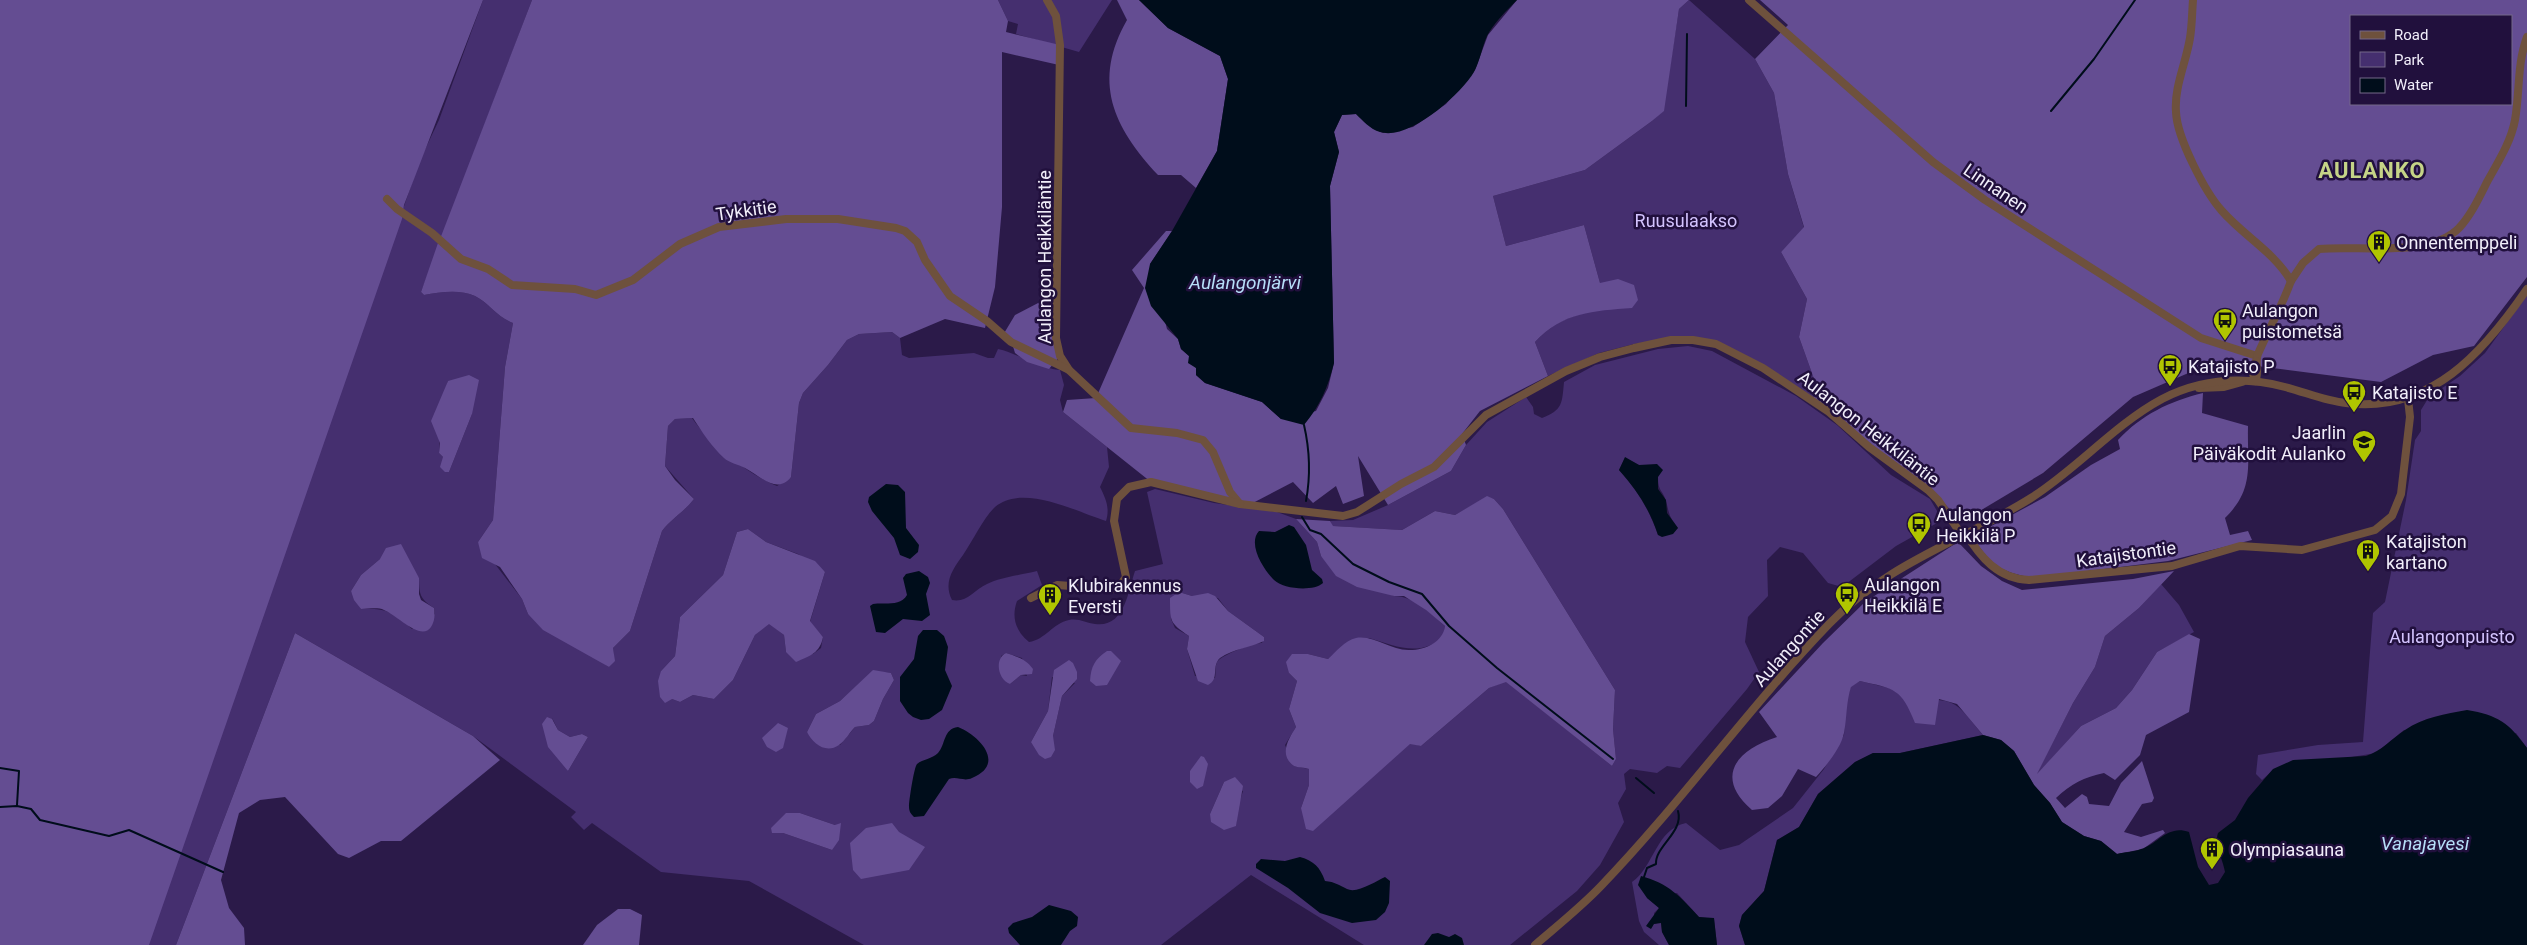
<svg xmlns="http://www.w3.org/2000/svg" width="2527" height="945" viewBox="0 0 2527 945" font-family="Roboto,sans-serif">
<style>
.green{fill:#452f6f;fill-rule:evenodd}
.forest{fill:#644d92;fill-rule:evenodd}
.water{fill:#000d1b}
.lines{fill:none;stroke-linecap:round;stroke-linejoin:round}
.stream{stroke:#000d1b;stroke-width:2}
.minor{stroke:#6e513d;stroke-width:8}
.labels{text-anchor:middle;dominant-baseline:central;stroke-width:5;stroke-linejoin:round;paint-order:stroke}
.street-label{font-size:18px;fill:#f1eefa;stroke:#21103d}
.park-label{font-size:18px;fill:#d3c3fe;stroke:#21103d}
.poi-label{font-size:18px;fill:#f1eefa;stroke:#21103d;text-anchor:start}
.water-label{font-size:19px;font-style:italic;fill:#b6def8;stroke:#21103d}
.district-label{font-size:22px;font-weight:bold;letter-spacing:1px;fill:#c5d387;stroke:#21103d}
</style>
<rect width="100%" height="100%" fill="#2b1a49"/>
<!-- green -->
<g class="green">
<path d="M483,0H532L421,292L424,295C440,292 460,289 475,296C489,303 497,317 513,323L505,367L493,520L478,542L522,599L528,614L609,667L614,661L613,648L630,631L662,531C673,517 684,512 694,499L665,466L668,426L675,419L692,418C710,444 748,474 777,486L791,477L799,403L803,393L828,365L847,340L859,334L892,332L900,338L902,355L909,358L974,353L988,358H994L998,349C1020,354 1037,368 1060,370L1064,385L1060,400L1063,412L1107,447L1109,467L1100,487C1106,499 1110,508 1106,521C1077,512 1023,483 995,507C984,517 972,542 963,555C953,569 943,582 952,600C967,603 974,590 987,584C1001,577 1021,575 1037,571L1042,585L1017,601C1011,618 1016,631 1029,642C1045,640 1053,623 1069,620C1079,618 1086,623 1095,624C1125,628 1128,591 1135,571L1163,564L1147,492L1155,489L1214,503L1277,512L1296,519L1317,542L1321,556L1394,596C1414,596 1431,614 1445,626L1444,636C1421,658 1395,646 1369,638L1328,659L1308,654L1289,673L1297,681L1289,709L1296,727L1285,745L1294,766L1309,769V785L1301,808L1410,743L1421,746L1489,688L1506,681L1612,766L1616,759L1613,729L1615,690L1503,509L1494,499L1487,497L1455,515L1435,511L1402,530L1332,526L1330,521L1353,520L1388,505L1451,471L1466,445L1487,422L1526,397L1533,407L1534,414L1542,418C1563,410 1562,403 1564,382L1595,365L1658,349L1688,346L1712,351L1796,396L1837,425L1891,475L1930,499L1940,516L1937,523L1896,546L1842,587L1828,583L1803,553L1780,547L1767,560L1768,596L1748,617L1745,642L1759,672L1747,689L1680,768L1667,766L1657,773L1630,769L1624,774L1626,789L1618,803L1624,822L1600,865L1577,891L1510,945H1364L1251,875L1161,945H864L749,881L661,872L592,823L584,830L571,817L576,812L473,736L295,633L176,945H148L420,160L439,120ZM448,381L472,414L449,472L443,457L439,453L442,400ZM1625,458L1639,465H1646L1658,477C1658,492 1663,490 1666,501C1670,516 1668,514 1678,528L1658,535C1649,509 1637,490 1619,470ZM748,529L766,542L798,554L825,572L810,622L823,637L821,648L813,654L786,652L784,635L769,623L755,635L733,680L714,699L693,695L680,702L672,699L661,671L675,656L680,617L723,575L737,532ZM380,559L419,578C419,594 420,599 434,608L435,614L412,629C394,612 385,608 361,609L351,591L361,575ZM1179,592L1192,596L1218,598L1228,611L1264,637L1262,643C1255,642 1221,655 1217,662C1215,666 1216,673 1215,678L1195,676L1187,649L1189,636L1175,628L1171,619ZM1006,653L1022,658L1027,676L1021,675L1010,684L1001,656ZM873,671L891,673L894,680L883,699L874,721L869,725L855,727L840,745L807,732L816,714L840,701ZM1052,677L1075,683L1062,696L1053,736L1031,742L1048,711ZM552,718L558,730L570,737L582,734L588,737L568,771ZM1224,782L1243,791L1237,810L1236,826L1210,814ZM800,813L835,825L832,850L783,833Z"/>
<polygon points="998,0 1112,0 1079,52 1016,34 1018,24 1008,21"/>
<path d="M1689,0L1755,59L1774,93L1788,174L1804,228L1781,252L1807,299L1799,337L1818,390L1813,398L1716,341L1671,338L1634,344L1599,353L1548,376L1535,342C1550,326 1563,319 1584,313L1600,283L1584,225L1506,246L1493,196L1585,170L1652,121L1663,111L1679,9Z"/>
<polygon points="2527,295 2527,748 2516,733 2404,730 2376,753 2273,770 2262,780 2256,774 2258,755 2318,745 2363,742 2373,613 2385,602 2406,500 2415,440 2421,431 2421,410 2429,397 2460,376 2485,353"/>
<polygon points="2161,584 2179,605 2194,632 2157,652 2132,690 2116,708 2081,726 2035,777 2073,703 2095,667 2105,636 2139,608"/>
<path d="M1860,681L1893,689L1907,702C1956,697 1953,699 1983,735L1900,753H1873L1855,762L1818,794L1799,827L1777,840L1764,891L1742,915L1739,926L1745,945H1717L1714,919L1699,917L1677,893L1647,898L1659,908L1654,913V924L1661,922L1662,932L1669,945H1659L1644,932L1639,921L1632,882C1654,867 1656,829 1686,823L1720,850L1739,845L1793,808L1824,769L1844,735L1846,702L1851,686Z"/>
</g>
<!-- forest -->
<g class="forest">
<polygon points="0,0 483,0 404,205 402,219 149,945 0,945"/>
<path d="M532,0H998L1008,21L1006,32L1060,45L1059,65L1002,52V207L995,287L985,328L945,319L900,338L892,332L859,334L847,340L828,365L803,393L799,403L791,477C777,495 760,476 745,468C738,464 729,463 724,458C712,447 702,432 693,418L675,419L668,426L665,466L675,480L694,499C684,512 673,517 662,531L630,631L613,648L615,661L609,667L543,630L528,614L522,599L500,567L482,558L478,542L493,520L505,367L513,323C497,317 489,303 475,296C460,289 440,292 424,295L421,292L438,243L459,260L487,270L515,287L584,293L575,287L512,283L488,267L462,258L440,239Z"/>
<path d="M1117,0H1139L1168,28L1220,56L1228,79L1217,151L1196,188L1181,175H1158C1113,127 1092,81 1127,20Z"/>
<path d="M1517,0H1689L1679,9L1664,111L1652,121L1585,170L1493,196L1506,246L1584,225L1600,283L1618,279L1634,285L1638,300L1632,308C1593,311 1563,312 1535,342L1548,376L1480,411L1462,434L1466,445L1451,471L1388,505L1358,456L1364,496L1343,504L1336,486L1313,503L1293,482L1249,505L1151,482L1063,412L1067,400L1096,398L1144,288L1132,270L1166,231H1172L1150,264L1167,329L1178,339L1181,349L1189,356L1196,368V375L1205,383L1262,402L1281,419L1316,411L1328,388L1334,363L1330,186L1339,152L1334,132L1342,115L1356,114L1372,128L1383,133L1413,127L1446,104L1475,70L1488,35Z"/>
<path d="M1760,0H2527V277L2474,346L2433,355L2381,382L2242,364L2193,371L2133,397L2043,473L1973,515L1957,517L1941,500L1813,398L1818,390L1799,337L1807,299L1781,252L1804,227L1788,174L1774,93L1755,59L1788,25ZM2351,16H2511V104H2351Z"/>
<polygon points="1040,302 1057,304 1060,356 1049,369 1027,362 1015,353 1012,343 1003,335 1015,315"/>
<polygon points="469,375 479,380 472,414 449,472 445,472 440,467 443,457 439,453 440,443 431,421 448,381"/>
<path d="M2203,393L2202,413L2248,426C2247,465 2255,489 2225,518L2230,535L2248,531L2252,540L2168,561L2032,578C1998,570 1995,568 1974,540L1973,536L2045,497L2091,465L2120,449L2118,440C2141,415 2170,401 2203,393Z"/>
<path d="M1487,496L1494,499L1503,509L1615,690L1613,729L1616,759L1612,766L1506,682L1489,688L1421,746L1410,744L1313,831L1306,829L1301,808L1309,785V769C1304,767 1298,768 1294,766C1278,755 1289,738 1296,727L1289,709L1297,681L1289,673L1286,662L1292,654H1308L1328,659C1336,652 1345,640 1356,638C1375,635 1391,651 1410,650C1425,650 1443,642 1445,626L1426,610L1404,596H1394L1357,587L1336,576L1321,556L1317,542L1296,519L1330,521L1333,526L1402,530L1435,511L1455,515Z"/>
<path d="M748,529L766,542L815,561L825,572L810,621L823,637C820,653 810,656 796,662L786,652L784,635L769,624L755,635L733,680L714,699L693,695L680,702L672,699L665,703L660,697L658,681L661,671L675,656L680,617L723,575L737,532Z"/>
<path d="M1958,542L1981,566L2002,581L2022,590L2133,579L2174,571L2139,608L2105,636L2095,667L2073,703L2037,774L2081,726L2116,708L2132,690L2157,652L2189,634L2200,639L2189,712L2146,735L2140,755L2115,780L2104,773C2084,777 2071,784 2056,798L2065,808L2082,794L2087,797L2089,804L2109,806L2121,783L2142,761L2154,798L2152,802L2142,804L2124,832L2141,837L2163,830L2165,833L2143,849L2117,854L2101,841L2084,836L2062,822L2050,803L2034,785L2014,751L2001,740L1983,735L1957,704L1939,699L1935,725L1915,723C1901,688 1895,689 1860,681L1851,687C1846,702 1847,718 1844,733C1841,748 1826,766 1816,777L1798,769L1782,796L1768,808L1752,810C1714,777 1736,750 1777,737L1759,712L1823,643L1865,602Z"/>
<path d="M401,544L419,578V594L421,600L434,608C435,614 435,621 431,627C421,642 397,615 384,610C378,607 368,609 361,609L354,600L351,591L361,575L380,559L386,548Z"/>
<path d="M1179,592L1192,596L1208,593L1215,596L1228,611L1264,637V641C1252,647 1232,649 1220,658C1211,666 1220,679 1208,685L1198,681L1187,649L1189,636C1170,623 1170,622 1170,598Z"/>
<polygon points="295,633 473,736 500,760 401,841 381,841 349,858 338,854 285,797 260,800 239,813 221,880 229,908 244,928 245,945 176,945"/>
<path d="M1107,651H1111L1121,661L1107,685L1096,686L1090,681C1091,666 1095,659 1107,651Z"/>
<path d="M1006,653C1018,657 1026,659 1033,669L1032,674L1021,675L1010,684C998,680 994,659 1006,653Z"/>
<polygon points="1069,660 1073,663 1077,672 1077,679 1062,696 1053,736 1055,750 1051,757 1045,759 1039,755 1031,742 1048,711 1054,670"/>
<path d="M873,670L891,673L894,680L883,699L874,721L869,725L855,727C850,732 845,741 839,745C826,754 813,744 807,732L816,714L840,701Z"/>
<polygon points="547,717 552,719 558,730 570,737 582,734 588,737 568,771 548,747 542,724"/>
<polygon points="778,723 788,728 783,748 776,752 767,747 762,738"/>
<polygon points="1201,756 1204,757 1208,764 1203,786 1197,789 1190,782 1190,771"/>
<polygon points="1235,777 1243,786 1236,826 1224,830 1211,822 1210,814 1224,782"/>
<polygon points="786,813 800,813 835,825 841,823 839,840 832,850 783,833 772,833 771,828"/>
<polygon points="892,823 899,832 925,847 909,870 861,879 853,870 850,843 866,828"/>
<polygon points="618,909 630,909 642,915 639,945 583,945 597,925"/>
</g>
<!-- water -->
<g class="water">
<path d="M1139,0H1517C1507,10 1493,24 1487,36C1482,47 1480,61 1474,72C1460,95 1409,141 1380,132C1370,129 1363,121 1356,114L1342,115L1334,132L1339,152L1330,186L1334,363C1328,387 1320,406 1304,425L1281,419L1262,402L1205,383L1196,375V368L1188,363L1189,356L1181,349L1178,339L1151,306L1145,288L1150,264L1172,231L1217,151L1228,79L1220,56L1168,28Z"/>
<path d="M1625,457L1639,465L1657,464L1663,470L1658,477V489L1666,500L1667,513L1678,528L1673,534L1662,537L1658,535C1650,510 1637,490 1619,470Z"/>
<polygon points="886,484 898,485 905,492 906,528 919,545 918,552 910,559 900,555 894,538 872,511 868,502 869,497"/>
<path d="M1289,525L1294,527L1306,545L1312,570L1322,579L1323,583C1313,592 1283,589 1274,580C1264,570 1247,544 1259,531L1275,532Z"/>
<path d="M919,571L928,577L930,583L926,594L930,615L922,621L903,619L885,633L876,632L870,606L873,604C884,602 900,607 907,595L903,578L906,574Z"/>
<polygon points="923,630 937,630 944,636 948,647 945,670 952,686 942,710 929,719 921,720 913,717 908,713 900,701 900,677 914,659 918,636"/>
<path d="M2467,710C2498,715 2509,723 2527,748V945H1745L1739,926L1742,915L1764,891L1777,840L1799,827L1818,794L1855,762L1873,753H1900L1983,735L2001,740L2014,751L2034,785L2050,803L2062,822L2084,836L2101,841L2117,854C2125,852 2134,852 2141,849C2158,844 2168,824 2189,832L2198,867L2209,885L2218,883L2225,872C2223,860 2214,844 2218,833L2235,820L2248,798L2273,769L2293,760L2366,756C2382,751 2391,739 2405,730C2424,717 2445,714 2467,710Z"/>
<path d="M958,727C980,736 1006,764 972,778C964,782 957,776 949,779L924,816L914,817C910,813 909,811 909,806C909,801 914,767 917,764C923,759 932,759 938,753C946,744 943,729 958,727Z"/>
<path d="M1300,857C1314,861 1320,867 1325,881C1335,882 1339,885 1347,889C1357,894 1376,881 1385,877L1390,881L1389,903L1385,912L1376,920L1352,923L1320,913L1288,888L1256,868V864L1261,859L1285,861Z"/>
<path d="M1641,876C1668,883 1681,897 1699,917L1714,918L1717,945H1669L1662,932L1661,923L1654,924L1651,929L1646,926L1659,908L1647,898L1638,885Z"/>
<polygon points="1049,905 1071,911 1078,917 1077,926 1070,931 1061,945 1020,945 1009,933 1008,928 1013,923 1032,917"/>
<polygon points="1438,933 1449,937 1455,934 1462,938 1464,945 1424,945 1432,934"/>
</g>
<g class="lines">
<!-- stream -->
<g class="stream">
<polyline points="1686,106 1687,34"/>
<polyline points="2051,111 2094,59 2135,0"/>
<path d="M1304,425C1310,451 1311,474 1306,501"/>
<polyline points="1302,517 1310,530 1321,534 1353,564 1389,582 1422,594 1449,626 1497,668 1613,759"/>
<polyline points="0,768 19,771 17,805"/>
<polyline points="1636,778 1654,793"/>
<polyline points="0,807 17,806 31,809 40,820 109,836 129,830 223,872"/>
<path d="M1644,877L1647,868L1656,864C1655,846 1684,832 1678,811"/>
</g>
<!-- minor -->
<g class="minor">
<polyline points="1047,0 1056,16 1060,45 1056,338 1060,356 1069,370 1131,428 1177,433 1203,440 1213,452 1230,492 1240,504 1343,516 1357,512 1401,484 1434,467 1486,415 1566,371 1600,357 1634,348 1671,340 1693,340 1716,344 1763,368 1829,412 1869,447 1928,490 1938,500 1961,534"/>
<polyline points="1749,0 1933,162 1985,200 2201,338 2257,356"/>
<path d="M2193,0C2192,13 2192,26 2190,38C2186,63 2174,87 2176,112C2177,138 2205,192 2222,211C2244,236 2274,252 2291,281L2303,263L2319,249C2359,245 2430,258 2459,228C2471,215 2479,198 2487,182C2498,162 2511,142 2515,120C2520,91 2517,64 2527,37"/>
<polyline points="387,199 397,209 432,233 461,259 488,269 512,285 575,289 596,295 633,280 680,244 719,227 786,219 838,219 896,228 905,231 917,242 925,260 950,296 987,321 1011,342 1069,370"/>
<path d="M2255,381C2260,372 2254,363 2258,354C2269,329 2282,306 2291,281"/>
<polyline points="2255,381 2252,370 2256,361"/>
<polyline points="2199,388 2224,387 2242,382"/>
<path d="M1965,532C1980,557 1998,579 2029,580L2172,566L2240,546L2302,550L2375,530L2392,516L2401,494L2410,417L2408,399"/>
<polyline points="1031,598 1057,585 1114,589 1119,587 1126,577 1114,521 1117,499 1129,487 1151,482 1240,504"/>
<path d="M1535,945C1557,926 1581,907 1601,886C1681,803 1749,707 1829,624C1889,562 1961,542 2031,498C2078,468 2114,425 2162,399C2201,379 2243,376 2285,387C2305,392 2325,401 2346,403C2430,414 2484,352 2527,289"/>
</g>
</g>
<!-- icons -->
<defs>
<g id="building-pin" transform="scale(1.25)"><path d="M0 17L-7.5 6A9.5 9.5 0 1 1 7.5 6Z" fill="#b0c500" stroke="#21103d"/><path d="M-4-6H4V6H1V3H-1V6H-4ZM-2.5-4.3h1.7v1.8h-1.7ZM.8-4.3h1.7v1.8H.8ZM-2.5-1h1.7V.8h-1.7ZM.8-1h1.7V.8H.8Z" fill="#111"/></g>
<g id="bus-pin" transform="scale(1.25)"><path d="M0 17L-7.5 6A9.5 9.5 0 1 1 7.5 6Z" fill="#b0c500" stroke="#21103d"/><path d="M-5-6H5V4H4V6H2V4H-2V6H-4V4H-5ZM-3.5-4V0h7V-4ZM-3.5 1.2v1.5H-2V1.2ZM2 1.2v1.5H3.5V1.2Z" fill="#111"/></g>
<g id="school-pin" transform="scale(1.25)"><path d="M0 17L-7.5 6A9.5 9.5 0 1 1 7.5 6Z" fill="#b0c500" stroke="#21103d"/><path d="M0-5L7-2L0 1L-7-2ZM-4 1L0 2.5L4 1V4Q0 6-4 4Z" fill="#111"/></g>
</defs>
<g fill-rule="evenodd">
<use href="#building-pin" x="2379" y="242"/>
<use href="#bus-pin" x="2225" y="320"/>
<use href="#bus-pin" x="2170" y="366"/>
<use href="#bus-pin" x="2354" y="392"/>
<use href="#school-pin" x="2364" y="442"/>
<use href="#bus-pin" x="1919" y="524"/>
<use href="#building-pin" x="2368" y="551"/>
<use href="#bus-pin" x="1847" y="594"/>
<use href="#building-pin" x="1050" y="595"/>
<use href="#building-pin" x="2212" y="849"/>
</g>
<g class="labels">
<!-- street labels -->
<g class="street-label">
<text transform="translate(1996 188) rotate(34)">Linnanen</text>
<text transform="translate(746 210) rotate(-8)">Tykkitie</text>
<text transform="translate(1044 257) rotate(-90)">Aulangon Heikkiläntie</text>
<text transform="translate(1869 428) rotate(38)">Aulangon Heikkiläntie</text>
<text transform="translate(2126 554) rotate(-8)">Katajistontie</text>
<text transform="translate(1789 648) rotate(-48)">Aulangontie</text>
</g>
<!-- park labels -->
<g class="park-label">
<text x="1686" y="220">Ruusulaakso</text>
<text x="2452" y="636">Aulangonpuisto</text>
</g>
<!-- poi labels -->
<g class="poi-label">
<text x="2396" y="242">Onnentemppeli</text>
<text x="2242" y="310">Aulangon<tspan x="2242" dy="21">puistometsä</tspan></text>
<text x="2188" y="366">Katajisto P</text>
<text x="2372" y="392">Katajisto E</text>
<text x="2346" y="432" text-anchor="end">Jaarlin<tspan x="2346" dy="21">Päiväkodit Aulanko</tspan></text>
<text x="1936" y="514">Aulangon<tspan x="1936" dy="21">Heikkilä P</tspan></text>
<text x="2386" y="541">Katajiston<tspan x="2386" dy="21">kartano</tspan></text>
<text x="1864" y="584">Aulangon<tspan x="1864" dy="21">Heikkilä E</tspan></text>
<text x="1068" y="585">Klubirakennus<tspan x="1068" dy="21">Eversti</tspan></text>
<text x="2230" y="849">Olympiasauna</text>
</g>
<!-- water labels -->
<g class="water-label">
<text x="1245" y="282">Aulangonjärvi</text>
<text x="2425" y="843">Vanajavesi</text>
</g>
<!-- district labels -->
<g class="district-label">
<text x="2372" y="170">AULANKO</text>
</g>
</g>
<!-- legend -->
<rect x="2350" y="15" width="162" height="90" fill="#21103d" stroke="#746989"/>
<rect x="2360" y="31" width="25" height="8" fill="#6e513d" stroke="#746989"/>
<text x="2394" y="40" font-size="15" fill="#f1eefa">Road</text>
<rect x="2360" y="52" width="25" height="15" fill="#452f6f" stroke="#746989"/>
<text x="2394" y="65" font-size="15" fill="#f1eefa">Park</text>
<rect x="2360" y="78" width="25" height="15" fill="#000d1b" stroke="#746989"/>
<text x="2394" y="90" font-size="15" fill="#f1eefa">Water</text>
</svg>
